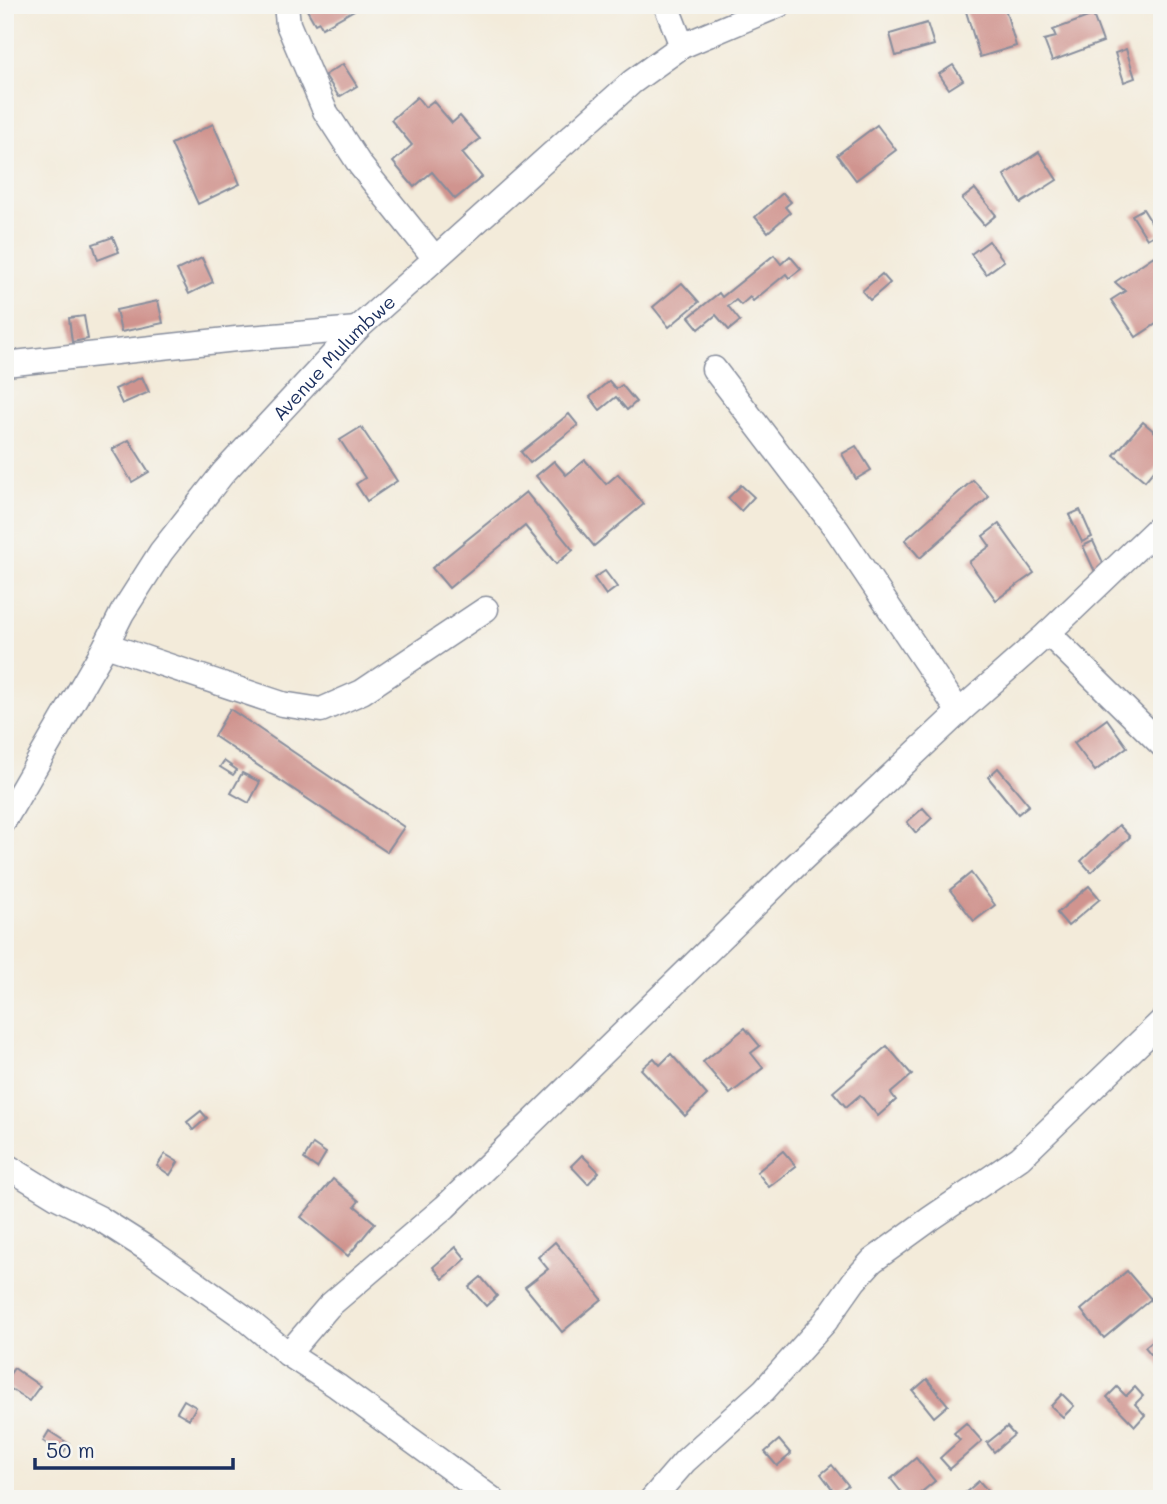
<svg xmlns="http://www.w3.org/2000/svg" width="1167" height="1504" viewBox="0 0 1167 1504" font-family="Mali,sans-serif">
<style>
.building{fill:#d0948f}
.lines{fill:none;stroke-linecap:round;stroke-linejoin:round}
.street-casing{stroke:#878d9c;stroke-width:27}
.street{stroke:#fff;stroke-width:24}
.labels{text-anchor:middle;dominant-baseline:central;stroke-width:5;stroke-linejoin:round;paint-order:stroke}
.street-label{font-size:19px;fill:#1b2f5e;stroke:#f6f6f2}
</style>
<rect width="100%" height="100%" fill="#f6f6f2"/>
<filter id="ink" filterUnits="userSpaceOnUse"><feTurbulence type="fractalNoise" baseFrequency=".0143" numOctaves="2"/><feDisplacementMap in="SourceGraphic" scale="14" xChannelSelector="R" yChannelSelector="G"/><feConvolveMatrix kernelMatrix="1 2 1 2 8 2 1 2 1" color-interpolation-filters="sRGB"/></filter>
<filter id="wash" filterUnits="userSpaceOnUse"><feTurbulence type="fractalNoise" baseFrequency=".00686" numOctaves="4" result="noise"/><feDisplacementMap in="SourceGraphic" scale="28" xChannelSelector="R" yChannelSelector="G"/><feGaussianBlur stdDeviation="1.57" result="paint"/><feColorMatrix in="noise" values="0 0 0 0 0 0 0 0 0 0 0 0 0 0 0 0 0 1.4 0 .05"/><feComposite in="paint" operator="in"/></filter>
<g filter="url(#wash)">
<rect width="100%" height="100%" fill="#f3ebda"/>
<g id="blocks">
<!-- building -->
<g class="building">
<polygon points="311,5 352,5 354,10 322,28 319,22 315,24 306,8"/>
<polygon points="964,5 1004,5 1016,46 980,57"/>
<polygon points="1093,15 1103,42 1052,61 1044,40 1056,37 1053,30"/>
<polygon points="927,23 934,45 896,56 890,34"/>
<polygon points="1126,49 1135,78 1124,82 1115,53"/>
<polygon points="343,64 357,86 339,97 325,75"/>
<polygon points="953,65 963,80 949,89 939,74"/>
<polygon points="417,97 425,107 433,101 452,123 460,116 480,139 462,153 482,177 455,199 432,172 414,187 393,162 412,145 391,120"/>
<polygon points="213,124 240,184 198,204 171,144"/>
<polygon points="877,125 896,150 856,180 837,155"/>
<polygon points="1039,152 1057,180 1021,203 1004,175"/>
<polygon points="975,189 996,215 984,225 962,199"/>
<polygon points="783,193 791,202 785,207 790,213 768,232 755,217"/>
<polygon points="1143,209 1158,233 1147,239 1132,215"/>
<polygon points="113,237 119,252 98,260 93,244"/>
<polygon points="989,241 1004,261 986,274 971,254"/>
<polygon points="774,255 781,264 790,256 801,269 789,278 786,274 753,301 750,297 741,305 736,300 728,306 740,321 729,330 716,315 699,329 689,317 719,293 722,297"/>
<polygon points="1154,256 1162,268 1162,320 1136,337 1111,300 1125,291 1115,282"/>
<polygon points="202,258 213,282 189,294 177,270"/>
<polygon points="882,274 890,283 870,300 862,291"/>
<polygon points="682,283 699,302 669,327 653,307"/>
<polygon points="158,301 163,323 121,332 116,310"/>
<polygon points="84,316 88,339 72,342 69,318"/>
<polygon points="142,377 149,392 122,404 115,389"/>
<polygon points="609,381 616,389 622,385 636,402 627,410 616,397 600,410 590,397"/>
<polygon points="569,414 578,425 530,463 521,452"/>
<polygon points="1143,422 1162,438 1162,461 1145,481 1114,455"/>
<polygon points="361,427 397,481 367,501 356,484 365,478 340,440"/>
<polygon points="129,440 149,472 132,482 112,449"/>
<polygon points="856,446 871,470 856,479 842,454"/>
<polygon points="585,460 606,484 618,474 644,504 594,546 536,476 554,461 566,475"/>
<polygon points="973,480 989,497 920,558 905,540"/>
<polygon points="741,485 754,497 741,511 728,498"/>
<polygon points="526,492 573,550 556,564 525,526 449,588 432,568"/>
<polygon points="1080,510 1092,537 1082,542 1069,515"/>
<polygon points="999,524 1034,573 996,600 969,562 990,546 983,536"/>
<polygon points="1093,541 1105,567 1095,572 1083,546"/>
<polygon points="605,571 617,587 606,595 594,578"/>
<polygon points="230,709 404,827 387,852 214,736"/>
<polygon points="1107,719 1127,747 1095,771 1074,743"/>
<polygon points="224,761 237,770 233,775 220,767"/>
<polygon points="998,768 1029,805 1018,814 988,777"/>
<polygon points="242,773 260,782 249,803 231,793"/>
<polygon points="923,808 932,818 916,833 907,822"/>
<polygon points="1119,825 1130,837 1091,872 1081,861"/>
<polygon points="971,873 995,905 974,921 950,890"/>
<polygon points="1089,886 1100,899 1068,926 1057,913"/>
<polygon points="745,1028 760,1046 751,1053 763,1068 730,1094 703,1062"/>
<polygon points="887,1046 912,1075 891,1093 896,1100 878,1116 860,1095 846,1107 833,1092"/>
<polygon points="671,1054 707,1095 685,1116 641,1069 654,1058 660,1065"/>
<polygon points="201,1111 207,1118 193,1130 187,1122"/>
<polygon points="313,1144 326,1153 317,1168 304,1159"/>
<polygon points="783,1151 796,1166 769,1187 757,1172"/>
<polygon points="165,1154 178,1162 170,1175 157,1166"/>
<polygon points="582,1155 599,1172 588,1184 571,1166"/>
<polygon points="333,1179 359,1201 355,1206 375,1223 348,1256 301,1217"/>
<polygon points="555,1242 602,1299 562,1332 525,1287 548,1269 538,1257"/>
<polygon points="456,1247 466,1259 443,1279 433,1267"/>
<polygon points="1127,1271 1151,1299 1104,1338 1081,1310"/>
<polygon points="481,1277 497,1296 486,1306 469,1287"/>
<polygon points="1162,1333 1162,1368 1145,1347"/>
<polygon points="14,1368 40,1386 29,1401 5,1385 5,1381"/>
<polygon points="927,1379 948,1405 934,1417 913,1391"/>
<polygon points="1117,1387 1126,1396 1135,1387 1143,1396 1135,1404 1145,1415 1135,1426 1107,1397"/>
<polygon points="1062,1394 1074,1406 1063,1417 1051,1406"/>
<polygon points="184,1400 196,1407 189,1419 177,1412"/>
<polygon points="966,1423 982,1441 950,1469 940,1458 960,1440 954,1433"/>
<polygon points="1007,1427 1014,1435 994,1452 987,1443"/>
<polygon points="49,1431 69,1444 62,1454 43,1441"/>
<polygon points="779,1440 791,1454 777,1466 765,1452"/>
<polygon points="916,1458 935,1481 913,1499 907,1499 891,1479"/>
<polygon points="832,1465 848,1485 836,1494 821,1474"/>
<polygon points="979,1481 988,1491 979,1499 958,1499"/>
</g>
</g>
</g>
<g filter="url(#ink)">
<use href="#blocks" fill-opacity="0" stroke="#878d9c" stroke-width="2"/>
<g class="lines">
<!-- street casing -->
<g class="street-casing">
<g id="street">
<polyline points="286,5 288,24 325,111 360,165 434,257"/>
<polyline points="666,5 682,46"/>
<polyline points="5,364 236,339 357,329"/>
<polyline points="714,369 837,530 959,712"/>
<polyline points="1048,633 1162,745"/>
<polyline points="106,645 282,704 321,710 362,692 486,609"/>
<path id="s1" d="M5,819L106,645L122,613L161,552L223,473L357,329L632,82L682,46L779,5"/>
<polyline points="5,1165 57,1197 99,1218 146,1248 245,1318 288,1354 337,1386 492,1499"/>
<polyline points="288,1354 329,1306 445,1207 794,867 959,712 1048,633 1162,524"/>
<polyline points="652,1499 685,1461 764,1390 825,1322 854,1281 872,1261 930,1219 1020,1158 1162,1021"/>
</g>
</g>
<!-- street -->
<use href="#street" class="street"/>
</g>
</g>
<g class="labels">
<!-- street labels -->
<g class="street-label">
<text stroke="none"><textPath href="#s1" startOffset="570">Avenue Mulumbwe</textPath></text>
</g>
</g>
<!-- margin -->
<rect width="1167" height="1504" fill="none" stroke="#f6f6f2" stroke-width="28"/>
<!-- scale -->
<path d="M35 1458v10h198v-10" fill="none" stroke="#1b2f5e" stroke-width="3.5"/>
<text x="46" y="1458" font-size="21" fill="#1b2f5e" stroke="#f6f6f2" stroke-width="5" paint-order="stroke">50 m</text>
</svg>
